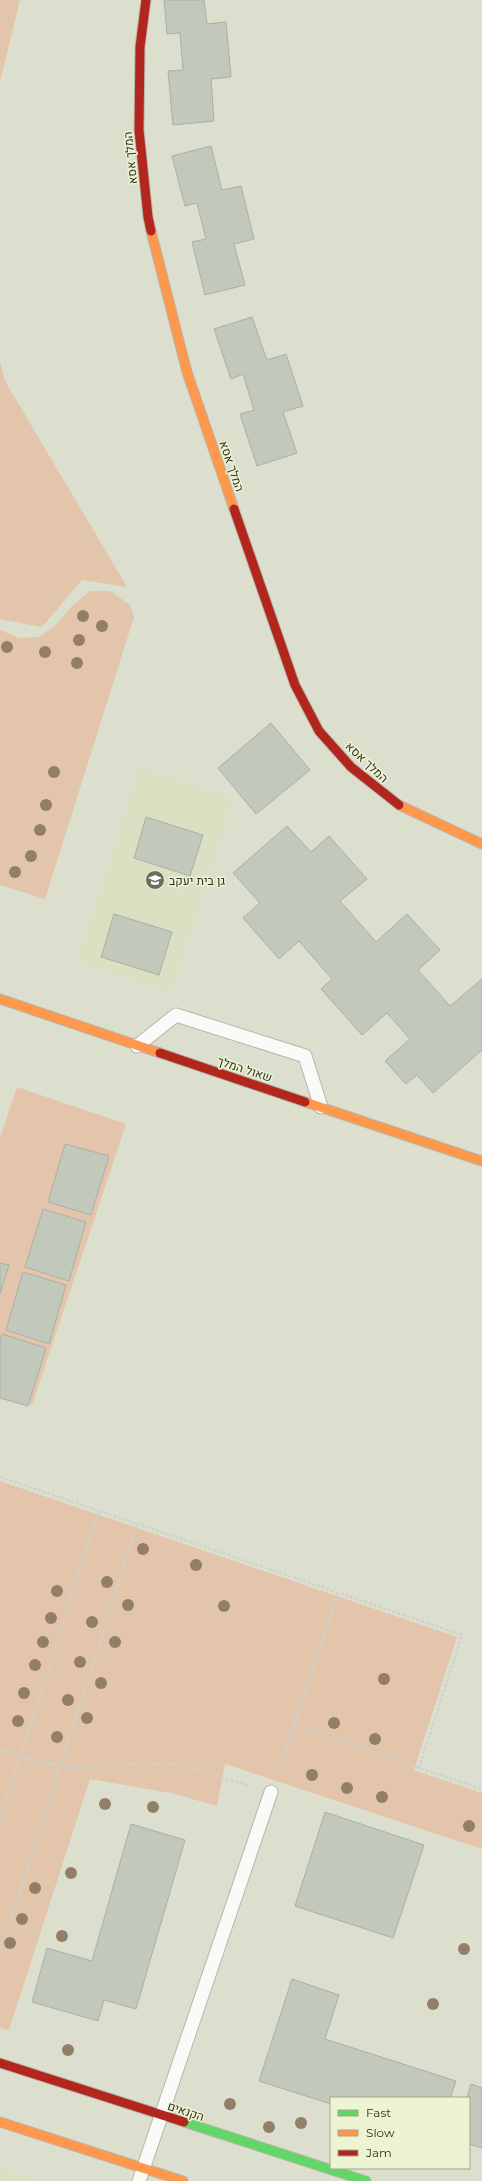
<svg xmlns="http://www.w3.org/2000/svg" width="482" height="2181" viewBox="0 0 482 2181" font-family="Montserrat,Heebo,sans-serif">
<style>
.built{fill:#dae0c1}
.green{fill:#e2c5ab}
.building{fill:#c2c8bc;stroke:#a9b0a4}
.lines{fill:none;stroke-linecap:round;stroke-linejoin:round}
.lane-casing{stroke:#b6b8aa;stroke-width:15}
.fast-casing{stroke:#b6b8aa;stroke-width:11}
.slow-casing{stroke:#b6b8aa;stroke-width:11}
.jam-casing{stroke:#b6b8aa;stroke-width:11}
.path{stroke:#d0d1cc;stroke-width:2.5;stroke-dasharray:3 2;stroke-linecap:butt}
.lane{stroke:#fafaf8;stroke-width:13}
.fast{stroke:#63d668;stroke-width:9}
.slow{stroke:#ff974d;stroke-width:9}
.jam{stroke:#b3261e;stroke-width:9}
.tree{fill:#937e68}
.labels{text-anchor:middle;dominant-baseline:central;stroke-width:3;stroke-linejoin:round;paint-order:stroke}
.street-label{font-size:12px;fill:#2f3225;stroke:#eef4d3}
.poi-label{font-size:12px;fill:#2f3225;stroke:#eef4d3;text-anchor:start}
</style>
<rect width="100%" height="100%" fill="#dcdfce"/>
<!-- built -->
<g class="built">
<polygon points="140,767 234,798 170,994 76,962"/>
<polygon points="0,2168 40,2181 0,2181"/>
</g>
<!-- green -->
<g class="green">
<polygon points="0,0 20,0 0,81"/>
<polygon points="0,361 5,381 127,587 82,580 42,627 0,619"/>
<polygon points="90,591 110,591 130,605 134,617 45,899 0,885 0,630 19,638 39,637 57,624 72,606"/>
<polygon points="17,1087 126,1124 32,1405 0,1394 0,1138"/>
<polygon points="0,1481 457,1637 414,1770 482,1793 482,1849 225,1764 217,1806 171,1793 90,1779 9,2030 0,2028"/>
</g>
<!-- building -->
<g class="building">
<polygon points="164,0 204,0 207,24 226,22 231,77 211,79 214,121 173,125 168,71 183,70 180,33 167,34"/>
<polygon points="211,146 222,190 241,186 254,239 234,244 245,285 205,295 192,242 206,239 197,203 185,206 172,156"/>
<polygon points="252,317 267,360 286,354 303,406 283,412 297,453 257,466 240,414 254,410 243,374 231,379 214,329"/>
<polygon points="271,723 310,770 256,814 218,768"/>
<polygon points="146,817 203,835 190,876 134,858"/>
<polygon points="287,826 311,852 329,836 367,879 340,901 376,942 407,914 440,950 418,970 450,1006 482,979 482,1050 433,1093 417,1075 406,1084 385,1061 410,1039 387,1013 362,1035 321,989 332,979 299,941 279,959 243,918 260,903 233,873"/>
<polygon points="114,914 172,932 159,975 101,957"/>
<polygon points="65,1144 109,1156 91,1215 48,1202"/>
<polygon points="43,1209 86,1222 69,1281 25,1267"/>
<polygon points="0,1263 9,1265 0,1294"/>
<polygon points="23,1272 66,1285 49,1344 6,1330"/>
<polygon points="2,1334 46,1348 28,1406 0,1398 0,1342"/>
<polygon points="325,1812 424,1845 393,1938 295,1906"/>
<polygon points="131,1824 185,1840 136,2009 104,2000 98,2021 32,2002 47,1948 92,1961"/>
<polygon points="292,1979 339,1995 325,2039 456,2081 450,2098 331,2098 331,2104 259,2081"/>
<polygon points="471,2084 482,2088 482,2148 469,2144 469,2098 467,2098"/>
</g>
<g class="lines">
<!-- lane casing -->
<g class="lane-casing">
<g id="lane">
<polyline points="137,1046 176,1015 305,1056 321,1107"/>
<polyline points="139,2181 271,1792"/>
</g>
</g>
<!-- fast casing -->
<g class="fast-casing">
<polyline id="fast" points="184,2122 366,2181"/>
</g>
<!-- slow casing -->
<g class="slow-casing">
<g id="slow">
<polyline points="151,231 187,372 234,509"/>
<polyline points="399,805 482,844"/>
<polyline points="0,999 160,1053"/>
<polyline points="305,1102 482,1161"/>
<polyline points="0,2122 183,2181"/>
</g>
</g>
<!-- jam casing -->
<g class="jam-casing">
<g id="jam">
<polyline points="146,0 140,47 139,130 148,217 151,231"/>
<polyline points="234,509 295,685 319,731 351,767 399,805"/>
<polyline points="160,1053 305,1102"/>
<polyline points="0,2063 184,2122"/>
</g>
</g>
<!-- path -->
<g class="path">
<polyline points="0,1477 462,1635 419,1768 482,1789"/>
<polyline points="293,1725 419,1768"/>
<polyline points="0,1750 20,1757 60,1766 178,1764 250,1786"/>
<polyline points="278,1771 338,1592"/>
<polyline points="0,1819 99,1511"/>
<polyline points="0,1953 138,1523"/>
</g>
<!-- lane -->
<use href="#lane" class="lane"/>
<!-- fast -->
<use href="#fast" class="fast"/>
<!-- slow -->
<use href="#slow" class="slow"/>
<!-- jam -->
<use href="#jam" class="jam"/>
</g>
<!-- trees -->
<g class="tree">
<circle cx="83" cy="616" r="6"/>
<circle cx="102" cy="626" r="6"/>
<circle cx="79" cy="640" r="6"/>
<circle cx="7" cy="647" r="6"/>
<circle cx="45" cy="652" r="6"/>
<circle cx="77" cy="663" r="6"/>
<circle cx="54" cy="772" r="6"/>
<circle cx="46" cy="805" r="6"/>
<circle cx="40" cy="830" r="6"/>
<circle cx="31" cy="856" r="6"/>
<circle cx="15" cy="872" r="6"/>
<circle cx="143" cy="1549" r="6"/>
<circle cx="196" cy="1565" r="6"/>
<circle cx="107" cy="1582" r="6"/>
<circle cx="57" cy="1591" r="6"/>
<circle cx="128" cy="1605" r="6"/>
<circle cx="224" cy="1606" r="6"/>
<circle cx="51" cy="1618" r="6"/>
<circle cx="92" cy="1622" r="6"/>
<circle cx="43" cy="1642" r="6"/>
<circle cx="115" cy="1642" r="6"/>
<circle cx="80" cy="1662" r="6"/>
<circle cx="35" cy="1665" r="6"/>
<circle cx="384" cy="1679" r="6"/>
<circle cx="101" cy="1683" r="6"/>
<circle cx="24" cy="1693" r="6"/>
<circle cx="68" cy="1700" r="6"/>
<circle cx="87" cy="1718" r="6"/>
<circle cx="18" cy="1721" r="6"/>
<circle cx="334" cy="1723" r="6"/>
<circle cx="57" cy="1737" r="6"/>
<circle cx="375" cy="1739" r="6"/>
<circle cx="312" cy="1775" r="6"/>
<circle cx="347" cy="1788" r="6"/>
<circle cx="382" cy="1797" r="6"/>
<circle cx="105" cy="1804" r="6"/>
<circle cx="153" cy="1807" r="6"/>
<circle cx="469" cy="1826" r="6"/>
<circle cx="71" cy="1873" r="6"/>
<circle cx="35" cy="1888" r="6"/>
<circle cx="22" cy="1919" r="6"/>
<circle cx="62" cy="1936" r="6"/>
<circle cx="10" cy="1943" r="6"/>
<circle cx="464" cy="1949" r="6"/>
<circle cx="433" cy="2004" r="6"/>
<circle cx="68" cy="2050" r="6"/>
<circle cx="230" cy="2104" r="6"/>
<circle cx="301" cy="2123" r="6"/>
<circle cx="269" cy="2127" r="6"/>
</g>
<!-- icons -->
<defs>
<g id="school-disc" transform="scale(1)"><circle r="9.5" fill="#6c6f60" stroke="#eef4d3"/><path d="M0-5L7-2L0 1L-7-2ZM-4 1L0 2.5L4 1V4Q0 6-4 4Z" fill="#fff"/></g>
</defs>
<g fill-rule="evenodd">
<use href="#school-disc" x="155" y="880"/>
</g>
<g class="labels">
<!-- street labels -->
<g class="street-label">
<text transform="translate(130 158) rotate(-96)">המלך אסא</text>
<text transform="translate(232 466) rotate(71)">המלך אסא</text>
<text transform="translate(367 762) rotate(43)">המלך אסא</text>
<text transform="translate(245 1069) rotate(18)">שאול המלך</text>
<text transform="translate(186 2111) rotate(18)">הקנאים</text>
</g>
<!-- poi labels -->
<g class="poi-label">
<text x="169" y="880">גן בית יעקב</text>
</g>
</g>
<!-- legend -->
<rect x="330" y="2097" width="140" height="72" fill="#eef4d3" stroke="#a2a68d"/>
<rect x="338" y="2110" width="20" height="6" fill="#63d668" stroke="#a2a68d"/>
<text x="366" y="2117" font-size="12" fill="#2f3225">Fast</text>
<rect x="338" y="2130" width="20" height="6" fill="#ff974d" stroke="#a2a68d"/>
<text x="366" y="2137" font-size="12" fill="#2f3225">Slow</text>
<rect x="338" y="2150" width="20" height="6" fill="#b3261e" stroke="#a2a68d"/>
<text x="366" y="2157" font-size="12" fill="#2f3225">Jam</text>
</svg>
